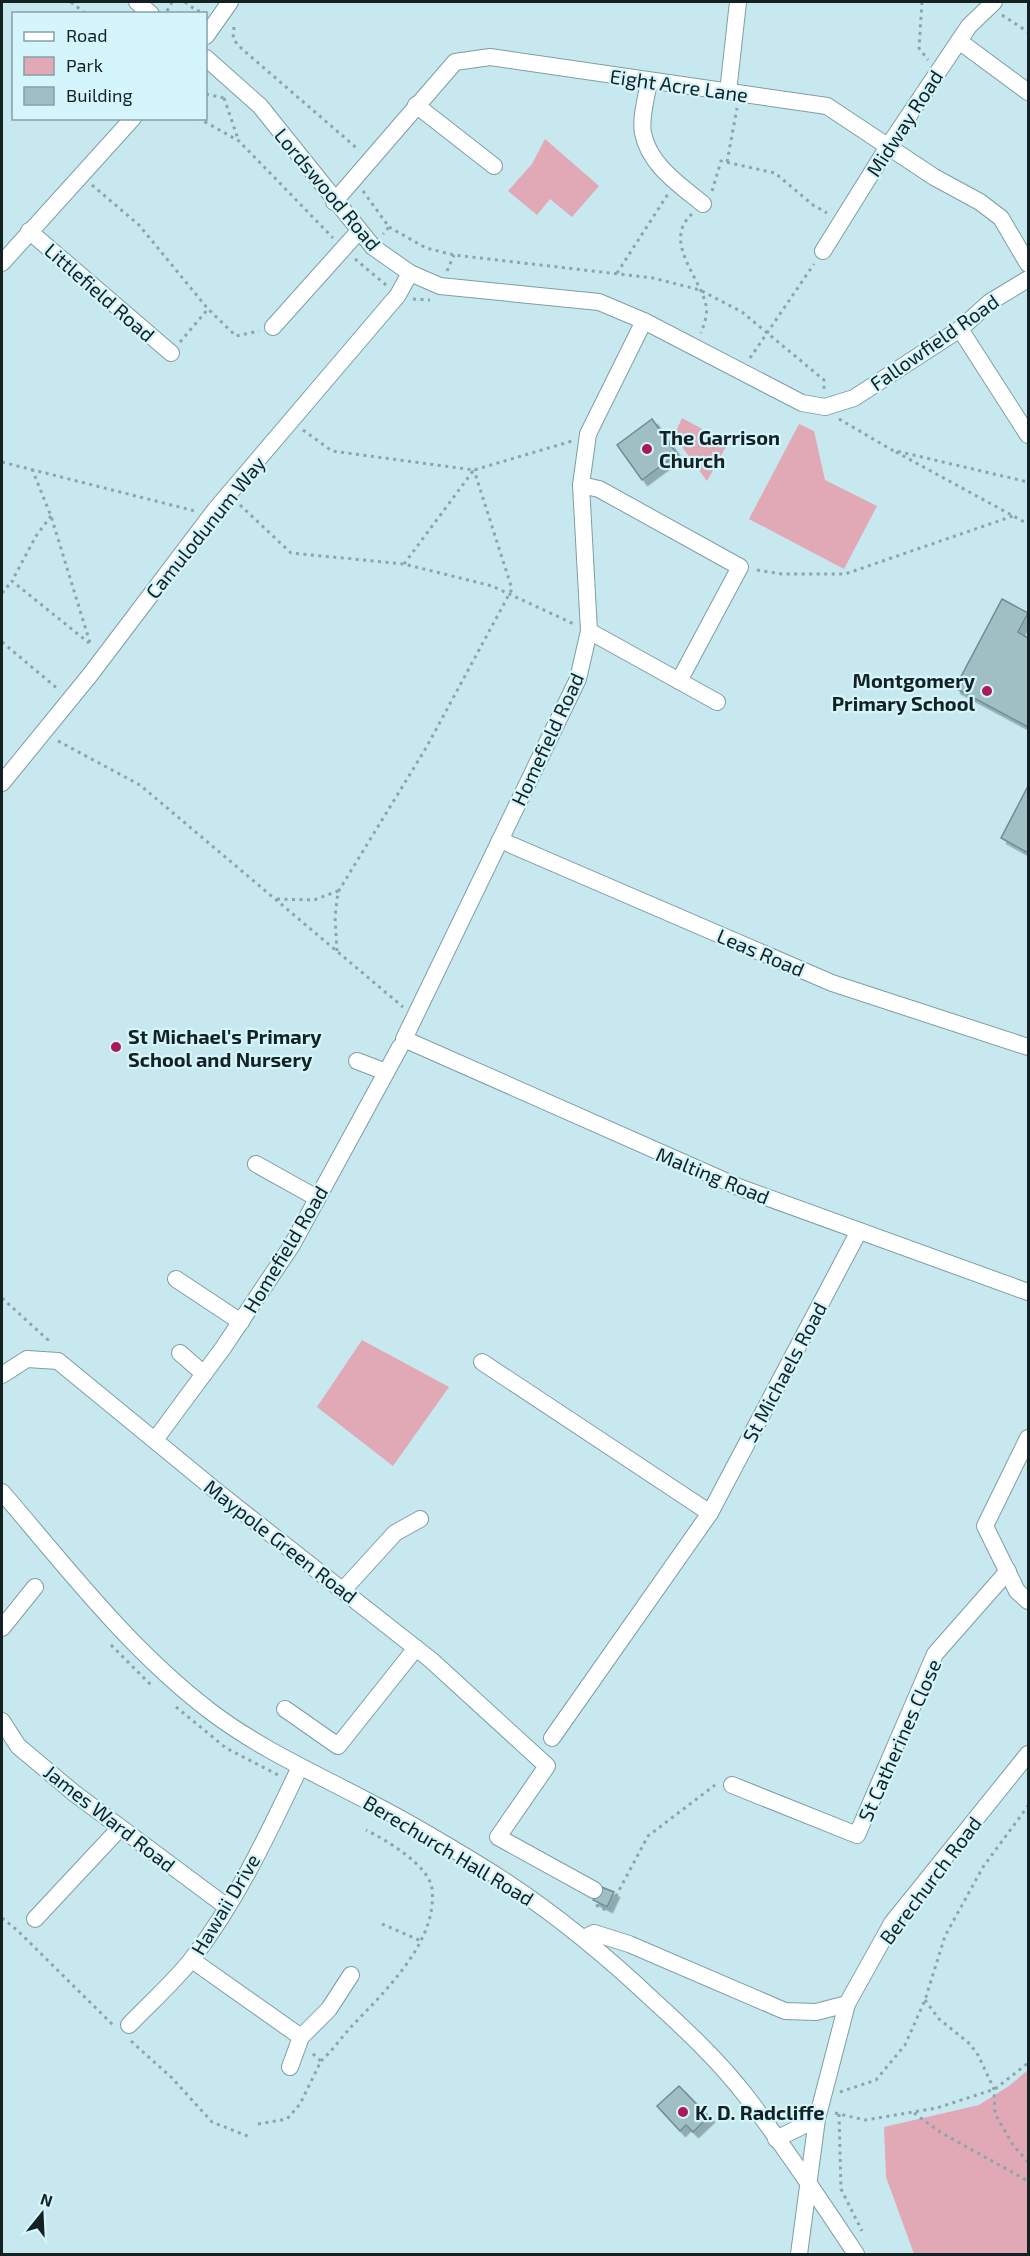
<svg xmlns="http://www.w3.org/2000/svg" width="1030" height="2256" viewBox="0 0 1030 2256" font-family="'Exo 2',sans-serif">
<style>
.green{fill:#e1a8b6}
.building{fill:#9fbfc5;stroke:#6d8d93;stroke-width:1.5;filter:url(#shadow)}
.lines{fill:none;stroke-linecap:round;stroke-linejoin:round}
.minor-casing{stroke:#7e9ea4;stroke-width:18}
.path{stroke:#8ba6ab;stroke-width:3;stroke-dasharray:3 4.5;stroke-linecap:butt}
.minor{stroke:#fff;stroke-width:16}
.poi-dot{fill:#a91a56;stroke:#d3f5fb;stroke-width:2}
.labels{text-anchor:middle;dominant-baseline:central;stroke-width:4.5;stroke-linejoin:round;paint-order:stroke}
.street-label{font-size:20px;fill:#142123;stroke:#d3f5fb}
.poi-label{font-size:20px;font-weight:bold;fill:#142123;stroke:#d3f5fb;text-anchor:start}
</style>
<defs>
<filter id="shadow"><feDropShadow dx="5.5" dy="5.5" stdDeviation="0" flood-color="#0004"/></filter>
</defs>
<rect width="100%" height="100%" fill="#c6e8ee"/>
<!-- green -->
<g class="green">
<polygon points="545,139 599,186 572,217 550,199 537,215 508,191 532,164"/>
<polygon points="682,418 728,443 707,481 674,436"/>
<polygon points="799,424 814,431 825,480 877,506 844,569 749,519"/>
<polygon points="362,1340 449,1387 393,1466 317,1407"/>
<polygon points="1028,2070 1028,2254 914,2254 886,2177 884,2127 979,2105 1009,2086"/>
</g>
<!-- building -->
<g class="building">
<polygon points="652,419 677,454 642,480 617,445"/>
<polygon points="1002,599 1028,613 1018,632 1028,638 1028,727 955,688"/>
<polygon points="1028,786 1028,853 1001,838"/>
<polygon points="599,1886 614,1892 607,1907 593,1900"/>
<polygon points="679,2086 709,2117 693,2132 686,2125 680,2131 657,2106"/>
</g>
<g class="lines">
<!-- minor casing -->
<g class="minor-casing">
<g id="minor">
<polyline points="137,2 151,14"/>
<polyline points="206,36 230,2"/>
<polyline points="959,41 1028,92"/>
<polyline points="206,58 260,106 373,247 410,273 440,286 599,302 644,321 802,403 825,407 854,398 960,329 990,302 1028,279"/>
<path d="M649,81C647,96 640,118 643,133C649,165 680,185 703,204"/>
<polyline points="728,92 738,2"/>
<polyline points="416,105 494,166"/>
<polyline points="334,202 455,62 490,57 827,106 934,177 980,202 1001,218 1028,264"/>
<polyline points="29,231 171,353"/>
<polyline points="823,251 889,145 969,26 994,2"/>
<polyline points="2,263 133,118"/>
<polyline points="644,321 588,434 581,485 589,631 578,679 404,1039 741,1188 1028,1292"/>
<polyline points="273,327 359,231"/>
<polyline points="960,329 1028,435"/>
<polyline points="581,485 599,489 740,567 679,681"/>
<polyline points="589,631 717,702"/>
<polyline points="2,783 90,675 215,510 398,295 410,273"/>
<polyline points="500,840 832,983 1028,1047"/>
<polyline points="357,1061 386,1072"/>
<polyline points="256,1164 317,1198"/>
<polyline points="176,1279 241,1322"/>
<polyline points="180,1353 204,1374"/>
<polyline points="482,1362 710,1513"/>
<polyline points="2,1375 27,1359 58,1361 220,1494 431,1660 547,1766 498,1837 594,1890"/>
<polyline points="1028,1438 985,1526 1017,1591 1028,1601"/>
<polyline points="155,1440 223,1348 292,1245 400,1047"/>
<path d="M2,1492C67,1568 130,1650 210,1711C261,1750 321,1776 377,1806C412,1824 445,1844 478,1864C542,1903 599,1949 653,2000C686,2030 719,2061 746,2096C785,2147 821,2201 856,2254"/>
<polyline points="344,1589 395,1533 420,1519"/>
<polyline points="2,1628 35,1587"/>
<polyline points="285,1709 338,1746 416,1648"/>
<polyline points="2,1721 18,1746 74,1793 227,1907"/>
<polyline points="552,1738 710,1513 859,1231"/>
<polyline points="732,1785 857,1835 935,1654 1008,1571"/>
<polyline points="35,1919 120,1828"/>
<polyline points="584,1938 594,1933 629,1944 785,2011 816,2012 847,2004"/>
<polyline points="192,1960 301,2037 290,2067"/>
<path d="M129,2025C150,2003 174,1982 192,1959C237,1901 269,1832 300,1767"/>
<polyline points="301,2037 329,2009 351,1975"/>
<polyline points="776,2139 817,2119"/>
<polyline points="799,2254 817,2119 847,2004 892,1923 1028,1754"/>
</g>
</g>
<!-- path -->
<g class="path">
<polyline points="71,2 86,14"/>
<polyline points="185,2 197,11 204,11"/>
<polyline points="922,2 919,48 928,60"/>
<polyline points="167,11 172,2"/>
<polyline points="1002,15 1028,32"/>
<polyline points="234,27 233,39 242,49 359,150"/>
<polyline points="206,94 224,98"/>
<polyline points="224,98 238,139"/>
<polyline points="198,118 239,141 333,238"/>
<polyline points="727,162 737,108"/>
<polyline points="92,185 139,225 208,309 236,336 259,331"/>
<polyline points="363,191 389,227 383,234"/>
<polyline points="712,191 721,161 775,173 813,205 827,213"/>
<path d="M692,214C662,241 700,277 706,305C708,314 704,325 701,333"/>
<polyline points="389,227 426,248 454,255 653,278 700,290 742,312 824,380 824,389"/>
<polyline points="355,259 386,285"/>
<polyline points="447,271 454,255"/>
<polyline points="617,273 668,194"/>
<polyline points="413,299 430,300"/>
<polyline points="180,342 208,309"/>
<polyline points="750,358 814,264"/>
<polyline points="839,419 892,450 1028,482"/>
<polyline points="303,430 332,451 474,470 572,441"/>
<polyline points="896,452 1028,524"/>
<polyline points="2,462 195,511"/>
<polyline points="32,469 51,516 91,646"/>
<polyline points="240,505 291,553 404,564 492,586 574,624"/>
<polyline points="51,516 36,536 12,581 89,643"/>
<polyline points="404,564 473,471"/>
<polyline points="757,570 782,574 845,574 1013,516"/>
<polyline points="2,593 12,581"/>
<polyline points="2,642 58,689"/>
<polyline points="58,741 140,785 403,1007"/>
<polyline points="277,899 314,900 338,891"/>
<polyline points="337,951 335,917 338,892 426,748 512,589 474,470"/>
<polyline points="2,1298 48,1340 48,1344"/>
<polyline points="111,1645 151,1685"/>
<polyline points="176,1707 226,1748 280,1776"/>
<polyline points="596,1905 608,1911 648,1836 715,1785"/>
<polyline points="2,1918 17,1930 113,2025"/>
<polyline points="382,1924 421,1941"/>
<polyline points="925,2000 939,2019 970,2044 978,2055 994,2089 995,2114 1013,2145 1028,2162"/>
<polyline points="131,2041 172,2078 212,2122 250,2137"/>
<path d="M321,2061C332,2051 341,2038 351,2027C384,1992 438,1942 432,1889C429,1865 386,1840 366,1830"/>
<polyline points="840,2092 876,2080 905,2045 925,2000 945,1936 983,1867 1028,1806"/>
<polyline points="835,2113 865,2120 937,2108 995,2089 1028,2063"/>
<polyline points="914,2113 940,2132 1028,2181"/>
<polyline points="839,2114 841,2189 862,2231"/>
<polyline points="258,2124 287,2119 300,2104 321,2061 312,2053"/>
</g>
<!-- minor -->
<use href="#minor" class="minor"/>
</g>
<!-- markers -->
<g class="poi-dot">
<circle cx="647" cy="449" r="6"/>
<circle cx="987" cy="691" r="6"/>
<circle cx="116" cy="1047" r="6"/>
<circle cx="683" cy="2112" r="6"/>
</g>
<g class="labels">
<!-- street labels -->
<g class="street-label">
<text transform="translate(679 85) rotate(8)">Eight Acre Lane</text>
<text transform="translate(904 123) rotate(-57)">Midway Road</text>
<text transform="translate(328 189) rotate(50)">Lordswood Road</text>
<text transform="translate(100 292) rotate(41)">Littlefield Road</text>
<text transform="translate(934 342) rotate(-35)">Fallowfield Road</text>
<text transform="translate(205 527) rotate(-51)">Camulodunum Way</text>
<text transform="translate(547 739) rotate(-65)">Homefield Road</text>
<text transform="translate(761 952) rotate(23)">Leas Road</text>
<text transform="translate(713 1175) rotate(22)">Malting Road</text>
<text transform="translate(285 1249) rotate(-59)">Homefield Road</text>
<text transform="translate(784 1372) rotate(-62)">St Michaels Road</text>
<text transform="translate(281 1541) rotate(38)">Maypole Green Road</text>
<text transform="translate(899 1740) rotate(-66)">St Catherines Close</text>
<text transform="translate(110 1818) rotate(38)">James Ward Road</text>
<text transform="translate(449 1850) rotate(31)">Berechurch Hall Road</text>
<text transform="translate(930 1880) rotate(-53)">Berechurch Road</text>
<text transform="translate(225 1904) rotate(-59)">Hawaii Drive</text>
</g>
<!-- poi labels -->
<g class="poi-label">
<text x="659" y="437">The Garrison<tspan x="659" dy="23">Church</tspan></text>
<text x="975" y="680" text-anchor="end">Montgomery<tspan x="975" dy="23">Primary School</tspan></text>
<text x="128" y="1036">St Michael's Primary<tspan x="128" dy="23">School and Nursery</tspan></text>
<text x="695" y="2112">K. D. Radcliffe</text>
</g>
</g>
<!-- border -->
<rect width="1030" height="2256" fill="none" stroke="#142123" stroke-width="6"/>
<!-- legend -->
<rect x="12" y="12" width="195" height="108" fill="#d3f5fb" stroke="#87a0a5" stroke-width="1.5"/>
<rect x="24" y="32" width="30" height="9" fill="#ffffff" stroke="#87a0a5" stroke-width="1.5"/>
<text x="66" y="42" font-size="18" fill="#142123">Road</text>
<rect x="24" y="57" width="30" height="18" fill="#e1a8b6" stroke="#87a0a5" stroke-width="1.5"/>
<text x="66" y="72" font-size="18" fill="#142123">Park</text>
<rect x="24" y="87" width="30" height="18" fill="#9fbfc5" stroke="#87a0a5" stroke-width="1.5"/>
<text x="66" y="102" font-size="18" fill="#142123">Building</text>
<!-- north arrow -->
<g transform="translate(42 2214) rotate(18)" stroke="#d3f5fb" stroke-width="4.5" paint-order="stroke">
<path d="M0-4.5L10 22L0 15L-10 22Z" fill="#142123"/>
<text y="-9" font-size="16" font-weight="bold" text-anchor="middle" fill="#142123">N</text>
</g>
</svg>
